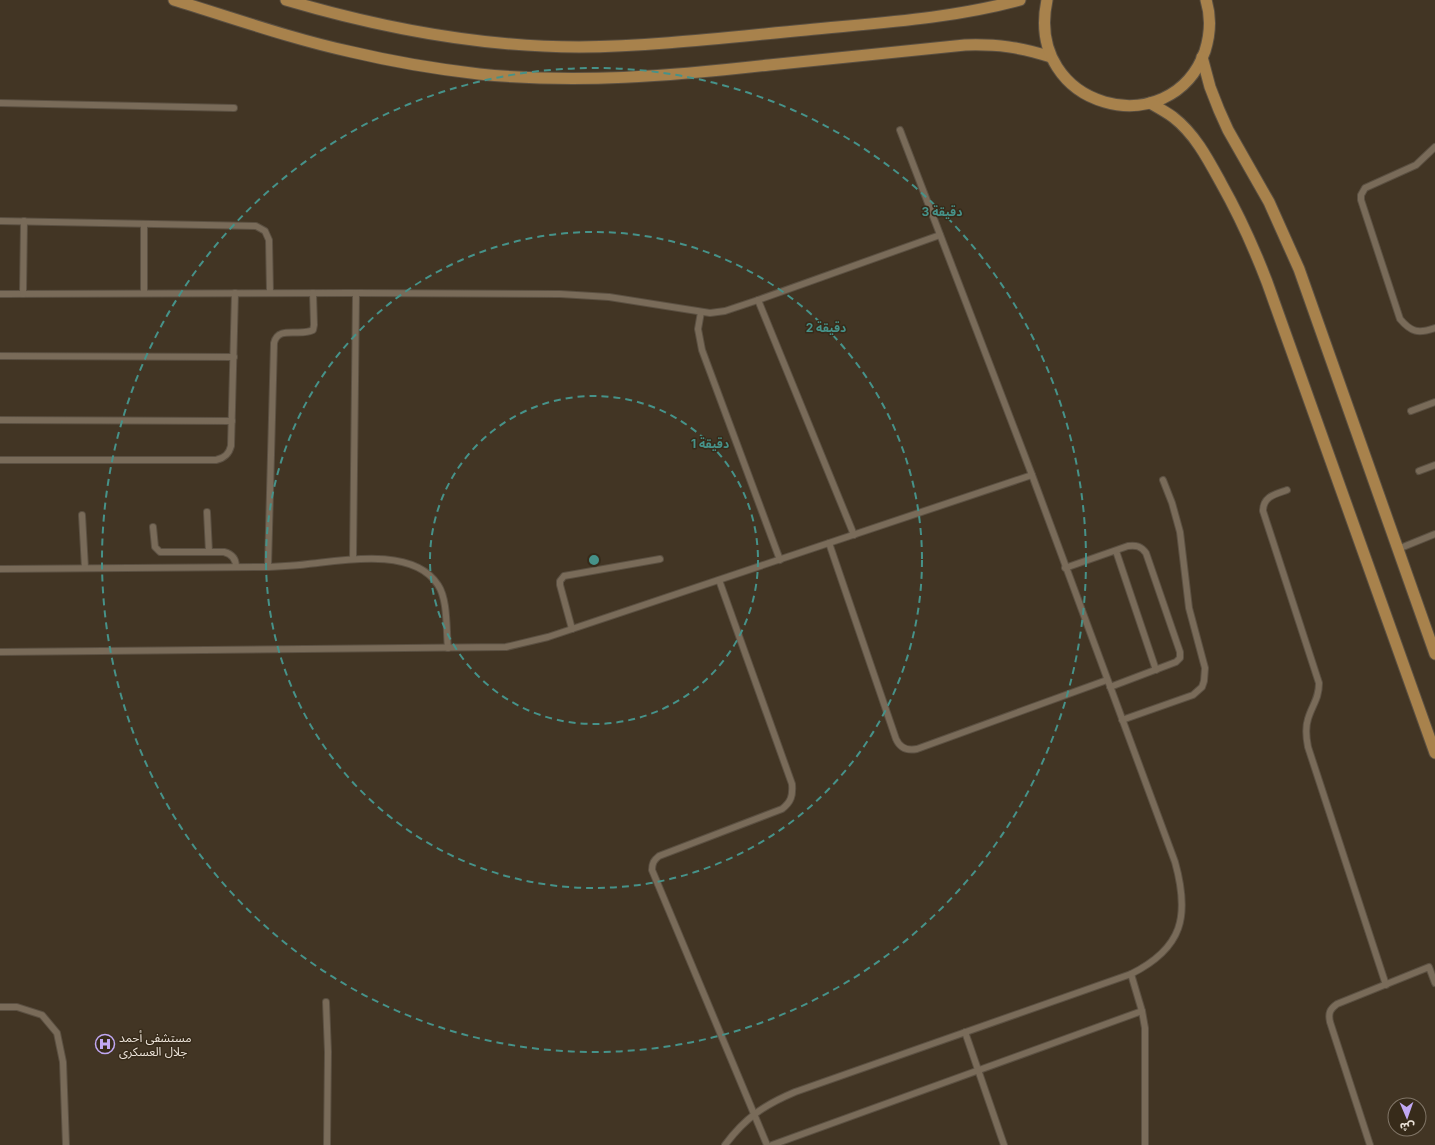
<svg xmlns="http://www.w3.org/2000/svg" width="1435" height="1145" viewBox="0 0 1435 1145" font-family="Inter,'Noto Sans Arabic',sans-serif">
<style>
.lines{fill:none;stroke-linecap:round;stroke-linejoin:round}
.service-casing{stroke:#5b5042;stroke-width:8}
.primary-casing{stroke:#5b5042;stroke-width:13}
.service{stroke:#796b59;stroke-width:6}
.primary{stroke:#a8824c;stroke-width:11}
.ring{fill:none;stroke:#469289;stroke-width:2;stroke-dasharray:7 5}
.labels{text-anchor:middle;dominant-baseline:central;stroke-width:3;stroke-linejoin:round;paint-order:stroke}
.poi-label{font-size:12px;fill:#ede4da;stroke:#372b1a;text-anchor:start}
.centre{fill:#469289;stroke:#372b1a;stroke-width:2}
.ring-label{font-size:12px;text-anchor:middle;font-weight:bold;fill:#469289;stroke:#372b1a;stroke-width:3;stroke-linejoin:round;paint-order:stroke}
</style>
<rect width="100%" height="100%" fill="#423524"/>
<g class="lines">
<!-- service casing -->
<g class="service-casing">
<g id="service">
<polyline points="0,103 234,108"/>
<path d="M1435,147L1416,165L1365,188L1361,195V200L1400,319C1411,332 1418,334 1435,328"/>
<polyline points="0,221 256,226 265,231 269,240 270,293"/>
<polyline points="144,293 144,224"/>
<polyline points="0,294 356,293 560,294 609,297 710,313 725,311 758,300 940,235"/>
<polyline points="23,294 24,221"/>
<polyline points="758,300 854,535"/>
<polyline points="701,312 698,329 702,350 780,560"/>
<polyline points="0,356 234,357"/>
<polyline points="1411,411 1435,402"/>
<polyline points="0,420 232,421"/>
<path d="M0,460H216C225,458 229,454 231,446L235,293"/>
<polyline points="1419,471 1435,465"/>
<path d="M1287,490C1276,494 1263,496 1263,511L1319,683C1319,699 1312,705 1308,719C1305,728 1306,737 1308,747L1386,985"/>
<polyline points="207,512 209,552"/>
<polyline points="82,515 85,568"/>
<path d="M153,527L155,547L160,552H224C232,554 236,559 236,567"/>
<path d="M829,543L896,739C900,748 907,751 917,749L1107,680"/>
<polyline points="1398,549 1435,534"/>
<polyline points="1116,551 1156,670"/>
<polyline points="353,559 356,293"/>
<path d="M268,567L274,343C278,325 300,337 313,330L314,325L313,293"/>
<path d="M1065,568L1128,546C1136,545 1141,546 1146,553L1180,652V658L1176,662L1110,687"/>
<path d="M0,569L268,567C281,566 294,566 308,564C344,560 414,547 438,585C448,600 446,629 448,648"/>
<path d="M719,580L792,784C793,796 791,802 782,809L659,856C654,860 652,863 652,870L767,1145"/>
<polyline points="572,629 560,585 560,581 564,576 660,559"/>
<polyline points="0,652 506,647 548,637 572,629 1032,475"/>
<polyline points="1122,720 1193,695 1202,687 1204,681 1205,668 1189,608 1180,532 1172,503 1163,480"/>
<polyline points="1131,974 1142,1011 1145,1028 1145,1145"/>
<polyline points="326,1002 328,1052 327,1145"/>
<polyline points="0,1007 17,1007 42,1015 57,1033 63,1062 66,1145"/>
<polyline points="965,1032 1004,1145"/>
<path d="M725,1145C745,1118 764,1105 795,1092L1131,974C1183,948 1190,916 1175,862L1032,475L900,130"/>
<polyline points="772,1145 1142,1011"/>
<path d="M1370,1145L1330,1022C1328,1013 1330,1009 1337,1004L1429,967L1435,983"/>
</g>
</g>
<!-- primary casing -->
<g class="primary-casing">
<g id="primary">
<path d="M174,0C233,18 292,39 352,52C394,62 436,69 479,74C576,84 672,76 769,65C834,58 900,52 965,45C997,44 1020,47 1051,57"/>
<path d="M286,0C381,28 480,47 579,47C655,46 730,37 806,30C877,23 950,19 1020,0"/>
<path d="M1047,0C1024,109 1171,146 1205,51C1210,35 1211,16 1206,0"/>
<polyline points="1202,57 1210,87 1219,110 1228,130 1269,202 1299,269 1435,654"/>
<path d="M1150,103C1157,107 1166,112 1173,117C1195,134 1208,159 1221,183C1239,215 1254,248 1267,282L1435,753"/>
</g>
</g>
<!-- service -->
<use href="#service" class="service"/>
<!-- primary -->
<use href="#primary" class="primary"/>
</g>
<!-- distance rings -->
<g class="ring">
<circle cx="594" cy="560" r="164"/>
<circle cx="594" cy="560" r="328"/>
<circle cx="594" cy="560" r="492"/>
</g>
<!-- icons -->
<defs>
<g id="hospital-ring" transform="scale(1)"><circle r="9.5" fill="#372b1a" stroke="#c1a8f3" stroke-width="1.5"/><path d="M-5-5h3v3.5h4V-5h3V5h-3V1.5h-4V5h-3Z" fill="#c1a8f3"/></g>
</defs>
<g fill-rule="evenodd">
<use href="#hospital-ring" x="105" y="1044"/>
</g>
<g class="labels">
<!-- poi labels -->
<g class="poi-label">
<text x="119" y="1037">مستشفى أحمد<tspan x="119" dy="14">جلال العسكرى</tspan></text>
</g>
</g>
<circle cx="594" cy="560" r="6" class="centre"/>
<g class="ring-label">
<text x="942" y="216">3 دقيقة</text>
<text x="826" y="332">2 دقيقة</text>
<text x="710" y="448">1 دقيقة</text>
</g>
<!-- north arrow -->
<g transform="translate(1407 1117) rotate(178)"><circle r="19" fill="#372b1a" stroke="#807567"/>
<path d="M0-3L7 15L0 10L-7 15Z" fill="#c1a8f3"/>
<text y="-6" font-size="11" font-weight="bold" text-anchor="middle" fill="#ede4da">ش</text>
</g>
</svg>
